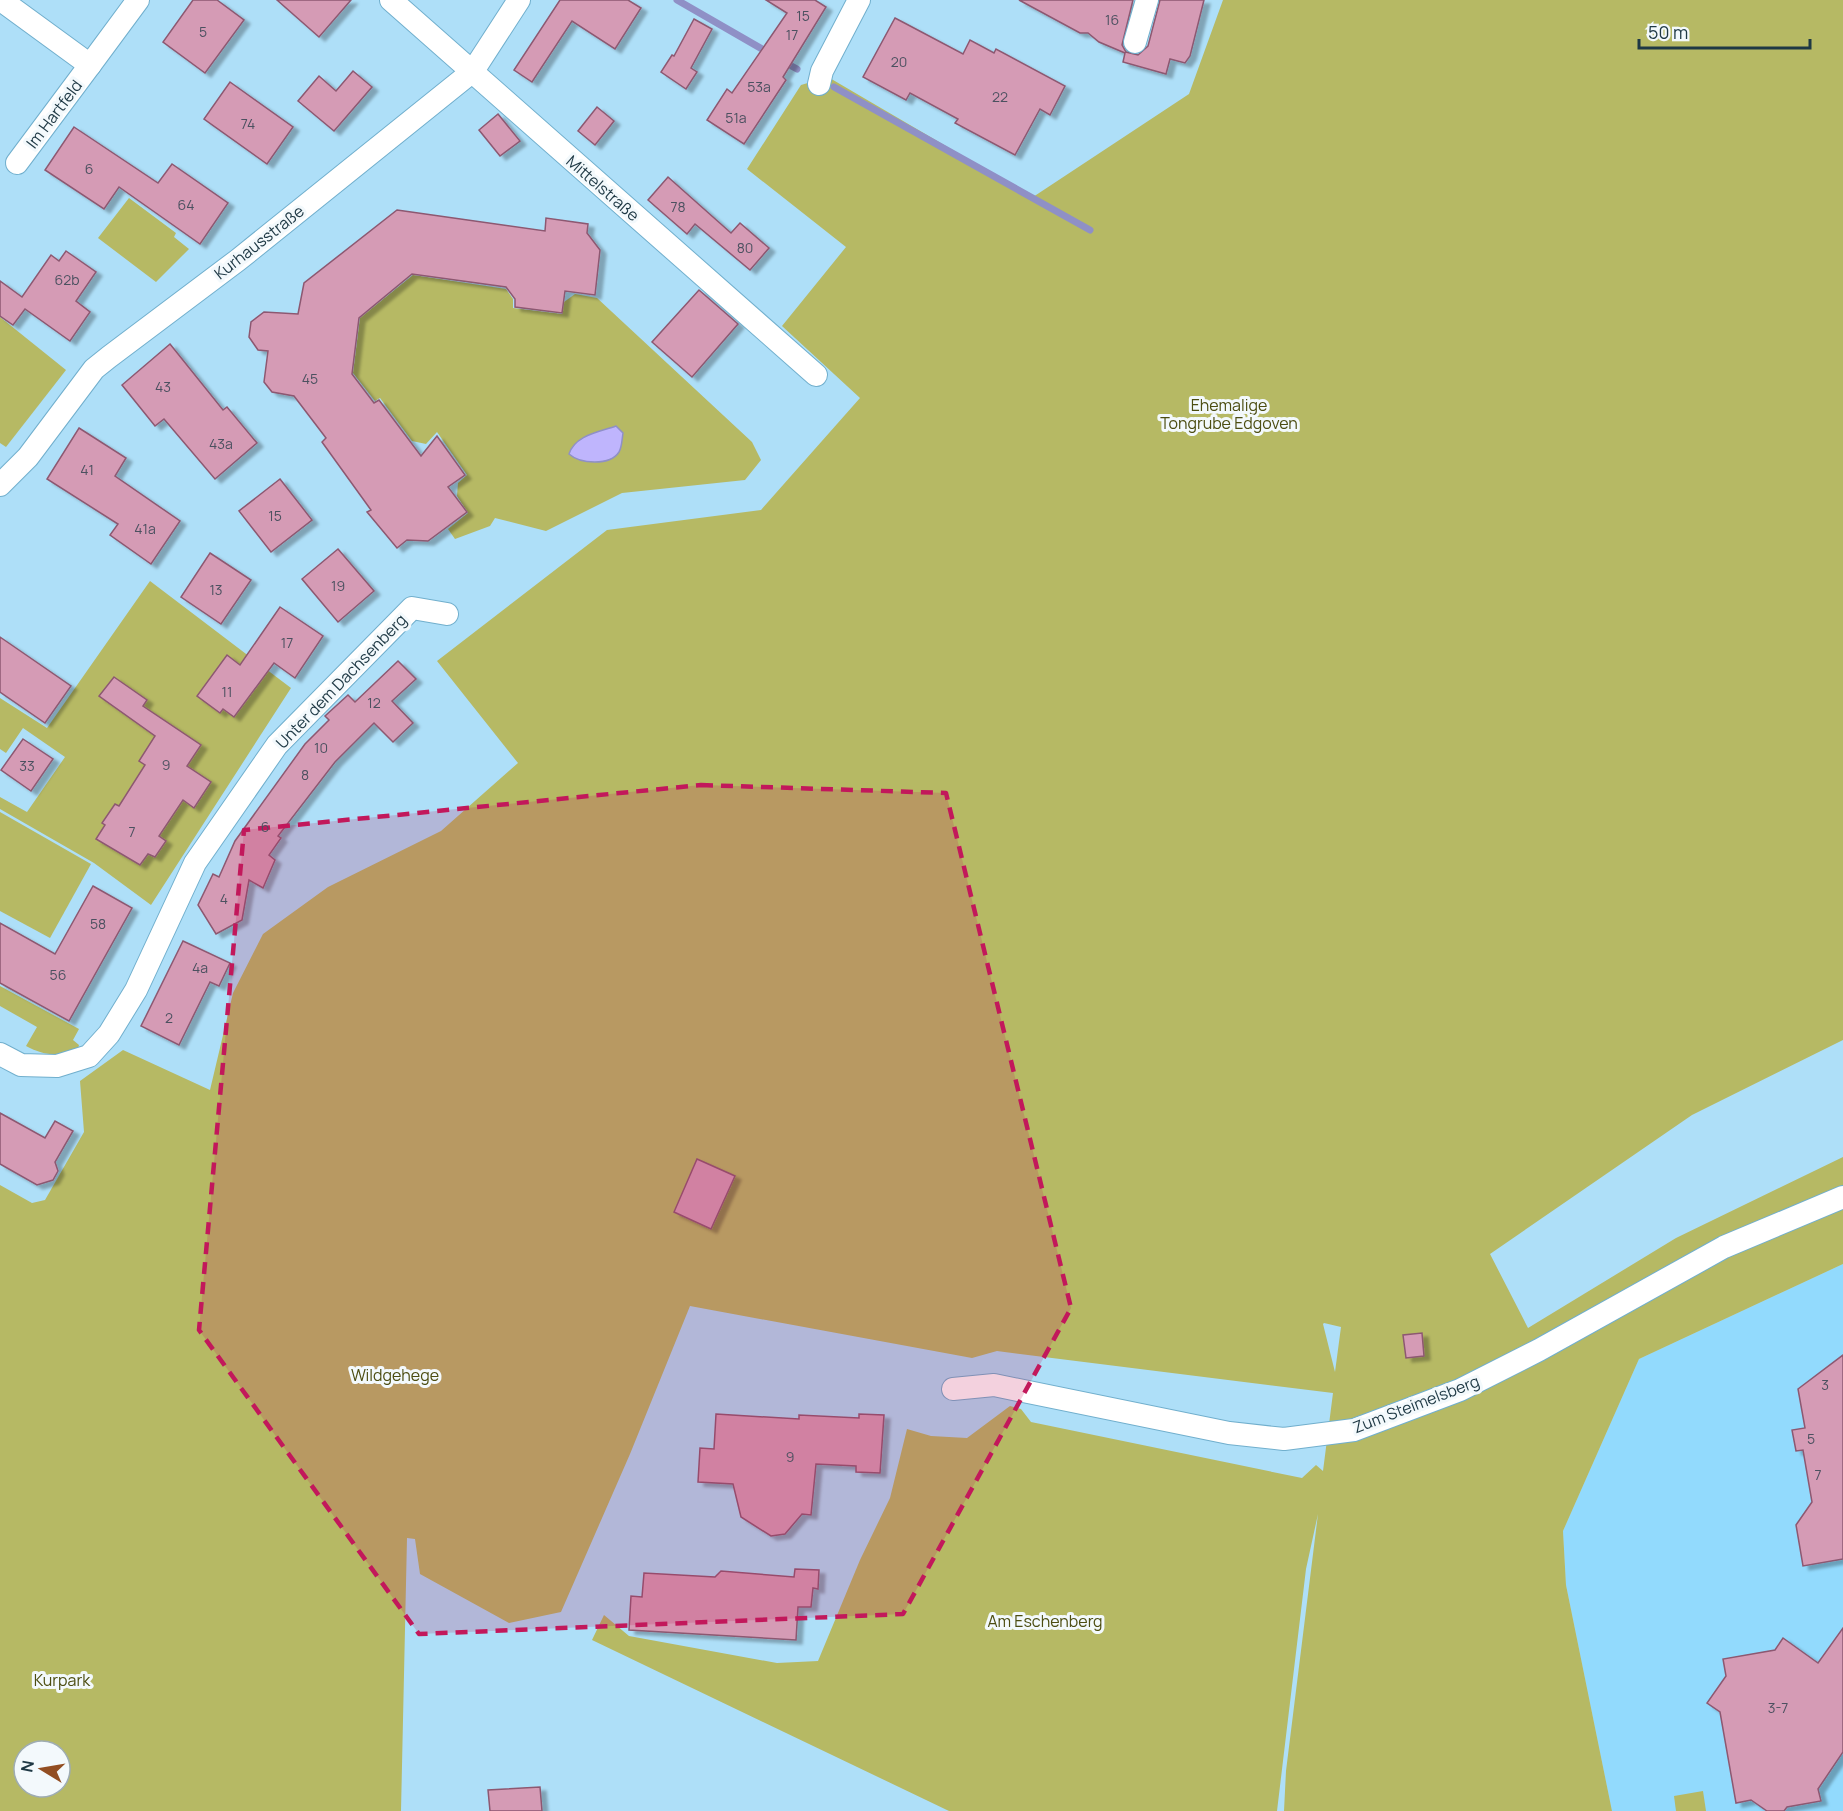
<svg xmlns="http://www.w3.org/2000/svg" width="1843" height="1811" viewBox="0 0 1843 1811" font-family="Manrope,sans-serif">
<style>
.built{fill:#92dafd}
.green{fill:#b6b964;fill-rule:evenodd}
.water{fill:#bfb5fd;stroke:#8f90c6;stroke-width:1.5}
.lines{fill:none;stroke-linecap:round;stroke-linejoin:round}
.stream{stroke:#8f90c6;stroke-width:7}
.building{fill:#d59bb5;stroke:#8d5871;stroke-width:1.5;filter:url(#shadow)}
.minor-casing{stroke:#71afcd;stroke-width:24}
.minor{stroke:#fff;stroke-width:22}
.marked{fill:#c2185b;fill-opacity:0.2;stroke:#c2185b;stroke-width:4.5;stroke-dasharray:12 8;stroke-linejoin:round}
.labels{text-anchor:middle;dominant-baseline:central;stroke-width:6;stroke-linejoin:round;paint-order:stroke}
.number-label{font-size:14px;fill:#4c5160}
.street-label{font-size:16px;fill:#1e3844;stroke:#f3f9fc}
.park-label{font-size:16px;fill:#4c4d11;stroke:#f3f9fc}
</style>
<defs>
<filter id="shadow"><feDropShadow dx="6" dy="4" stdDeviation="1.5" flood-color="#0004"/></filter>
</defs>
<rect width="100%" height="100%" fill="#aedff8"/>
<!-- built -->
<polygon class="built" points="1843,1264 1843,1811 1612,1811 1566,1585 1563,1531 1639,1359"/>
<!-- green -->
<g class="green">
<path d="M1223,0H1843V1040L1692,1115L1490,1254L1528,1328L1676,1238L1843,1157V1264L1639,1359L1563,1531L1566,1585L1612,1811H1284L1286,1771L1318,1514L1306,1569L1277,1811H949L592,1640L604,1615L629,1636L777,1663L818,1661L860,1560L890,1498L907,1429L931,1436L967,1438L1010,1406L1021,1409L1031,1422L1302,1478L1316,1465L1323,1471L1333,1393L997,1351L972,1358L690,1306L630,1454L561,1612L509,1623L420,1574L415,1539L407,1538L401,1811H0V1185L32,1203L45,1200L84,1132L80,1081L123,1050L210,1090L233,993L263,934L328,887L441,831L518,763L437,661L607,530L761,510L860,398L782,326L846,247L747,169L801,85L828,77L1033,197L1189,94ZM1324,1323L1341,1327L1335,1372L1323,1324ZM24,1751H60V1787H24Z"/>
<polygon points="129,198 176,233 174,237 189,249 156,282 98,238"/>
<polygon points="413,275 506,289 513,299 513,308 562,314 564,302 575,294 597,298 752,442 761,460 745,480 622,493 546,531 495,518 490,526 455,539 448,529 468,513 457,496 458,483 467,475 437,432 426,444 412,441 380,398 375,401 353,373 360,318"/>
<polygon points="0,317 66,370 6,447 0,443"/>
<polygon points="150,581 291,688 151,905 94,863 0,809 0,797 27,812 65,757 23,728 6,753 0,749 0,698 47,728"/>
<polygon points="0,812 91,864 50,938 0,911"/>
<path d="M0,986L79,1029L73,1040L79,1045L78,1049C59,1057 45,1056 26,1046L37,1027L0,1006Z"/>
<polygon points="1703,1791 1706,1811 1676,1811 1674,1796"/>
</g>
<!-- water -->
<path class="water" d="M616,426L623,433C622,439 622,447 619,452C610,466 580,464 569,454C575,435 599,432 616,426Z"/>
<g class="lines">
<!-- stream -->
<g class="stream">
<polyline points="677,0 769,53"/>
<polyline points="784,62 797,69"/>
<polyline points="834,87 1090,230"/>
</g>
</g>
<!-- building -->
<g class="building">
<polygon points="193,0 217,0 244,20 205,73 163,42"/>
<polygon points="277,0 351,0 319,37"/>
<polygon points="560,0 628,0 641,8 615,49 572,21 532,82 514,70"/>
<polygon points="766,0 815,0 826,7 783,77 786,80 744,144 707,120 727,89 732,93 787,13"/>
<polygon points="1019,0 1133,0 1122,45 1126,52 1138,55 1148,46 1160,0 1204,0 1190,56 1185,63 1170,59 1166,74 1123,62 1125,53 1099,42 1088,33 1080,33"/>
<polygon points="895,18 963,54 970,40 994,53 996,49 1065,86 1050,115 1040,109 1015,155 955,123 958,119 910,93 906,100 863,77"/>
<polygon points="694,19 712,29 691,68 697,72 686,89 661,72 672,55 674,56"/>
<polygon points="353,71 372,87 334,131 298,101 319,76 336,91"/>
<polygon points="230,82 293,127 267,164 204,119"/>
<polygon points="597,107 614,121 595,145 578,131"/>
<polygon points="498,114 520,141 500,156 479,130"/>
<polygon points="74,127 158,183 172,164 228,203 200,244 119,187 104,209 45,170"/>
<polygon points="668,177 731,233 740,223 769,248 750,270 695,224 687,234 648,200"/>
<polygon points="397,210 545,231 546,218 588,224 587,233 600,250 595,295 565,291 562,313 515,307 515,299 506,287 412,274 359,318 352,374 374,403 379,400 421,456 437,436 465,475 448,487 467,512 428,541 407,540 397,548 367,512 371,510 322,442 326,438 294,396 272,392 264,382 268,351 258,350 249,337 251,322 264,312 298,314 304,283"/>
<polygon points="66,251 96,272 76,301 90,312 70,341 25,309 13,325 0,316 0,281 22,297 51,255 59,261"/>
<polygon points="699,290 738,324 692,377 652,342"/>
<polygon points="170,344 223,410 227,407 257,443 215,479 164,419 155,426 122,385"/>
<polygon points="79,428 126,458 115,476 180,521 151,564 110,535 118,524 47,479"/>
<polygon points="280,479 312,520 271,552 239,511"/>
<polygon points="338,549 374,591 338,622 302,579"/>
<polygon points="210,553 251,580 221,624 181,597"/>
<polygon points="280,607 323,636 295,678 274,663 234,717 223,709 220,713 197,696 227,655 240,665"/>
<polygon points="0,637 71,686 45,723 0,692"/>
<polygon points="398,661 416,679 392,701 413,723 393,742 374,723 335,762 278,836 281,838 269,855 275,860 263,888 249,880 242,920 216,934 198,905 213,874 219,877 235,841 305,744 329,720 325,716 348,695 355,702"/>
<polygon points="114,677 147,700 143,706 201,745 187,766 211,782 194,808 183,800 159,836 166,841 155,857 148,854 140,865 96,839 105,825 102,823 115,804 119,806 145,765 139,761 155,736 99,696"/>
<polygon points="23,739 53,759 31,791 1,770"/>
<polygon points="93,886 132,908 69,1021 0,983 0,923 55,954"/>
<polygon points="183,941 230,963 219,986 210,982 179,1045 141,1026"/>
<polygon points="0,1113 45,1138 55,1121 73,1131 55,1162 58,1171 53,1180 37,1185 0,1164"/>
<polygon points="697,1159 735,1176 711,1229 674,1212"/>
<polygon points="1422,1333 1424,1356 1406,1358 1403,1335"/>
<polygon points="1843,1355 1843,1559 1803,1566 1796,1525 1812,1502 1803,1450 1796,1451 1792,1430 1805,1428 1798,1389"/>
<polygon points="716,1414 799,1419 799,1415 859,1418 859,1414 884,1415 880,1473 856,1472 856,1466 816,1464 811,1515 802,1514 785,1534 771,1536 741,1517 733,1484 698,1482 700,1448 714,1449"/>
<polygon points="795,1569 819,1570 818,1589 813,1588 811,1607 798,1607 796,1640 629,1630 631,1596 642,1597 644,1573 715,1577 721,1571 794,1577"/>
<polygon points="1843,1628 1843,1752 1818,1789 1821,1801 1787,1807 1784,1811 1767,1811 1751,1800 1736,1803 1720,1712 1707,1703 1726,1676 1723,1659 1775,1650 1783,1638 1818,1663"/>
<polygon points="540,1787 542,1811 490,1811 488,1790"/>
</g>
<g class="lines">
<!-- minor casing -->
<g class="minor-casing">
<g id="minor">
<polyline points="1,0 90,65 138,0"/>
<polyline points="391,0 816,375"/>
<polyline points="1135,42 1147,0"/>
<polyline points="819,84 822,71 859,0"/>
<polyline points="17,163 90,65"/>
<polyline points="0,485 28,457 94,369 109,357 238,260 473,71 519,0"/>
<polyline points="0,1054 21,1065 57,1066 89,1056 109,1034 136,990 195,863 277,745 412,608 447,614"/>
<polyline points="953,1389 994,1385 1229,1433 1284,1439 1354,1430 1460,1390 1539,1350 1724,1247 1843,1197"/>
</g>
</g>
<!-- minor -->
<use href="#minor" class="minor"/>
</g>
<!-- marked area -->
<path class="marked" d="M701,785L946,793L1071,1308L903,1614L419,1634L199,1330L244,830Z"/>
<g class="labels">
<!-- number labels -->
<g class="number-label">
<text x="803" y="15">15</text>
<text x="1112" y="19">16</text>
<text x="203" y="31">5</text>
<text x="792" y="34">17</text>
<text x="899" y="61">20</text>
<text x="759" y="86">53a</text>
<text x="1000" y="96">22</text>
<text x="736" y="117">51a</text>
<text x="248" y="123">74</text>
<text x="89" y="168">6</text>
<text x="186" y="204">64</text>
<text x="678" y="206">78</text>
<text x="745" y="247">80</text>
<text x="67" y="279">62b</text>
<text x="310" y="378">45</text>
<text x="163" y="386">43</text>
<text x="221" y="443">43a</text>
<text x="87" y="469">41</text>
<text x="275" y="515">15</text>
<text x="145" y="528">41a</text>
<text x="338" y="585">19</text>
<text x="216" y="589">13</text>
<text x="287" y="642">17</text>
<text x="227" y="691">11</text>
<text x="374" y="702">12</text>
<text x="321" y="747">10</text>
<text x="166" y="764">9</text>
<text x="27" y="765">33</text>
<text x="305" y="774">8</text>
<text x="265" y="826">6</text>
<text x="132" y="831">7</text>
<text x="224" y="898">4</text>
<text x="98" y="923">58</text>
<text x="200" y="967">4a</text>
<text x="58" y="974">56</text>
<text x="169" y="1017">2</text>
<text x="1825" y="1384">3</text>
<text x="1811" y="1438">5</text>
<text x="790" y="1456">9</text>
<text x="1818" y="1474">7</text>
<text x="1778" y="1707">3-7</text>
</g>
<!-- street labels -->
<g class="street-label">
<text transform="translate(54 114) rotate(-53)">Im Hartfeld</text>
<text transform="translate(603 188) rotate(41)">Mittelstraße</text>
<text transform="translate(259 242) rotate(-38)">Kurhausstraße</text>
<text transform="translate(341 681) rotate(-46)">Unter dem Dachsenberg</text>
<text transform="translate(1416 1404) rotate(-21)">Zum Steimelsberg</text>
</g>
<!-- park labels -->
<g class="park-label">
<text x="1229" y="405">Ehemalige<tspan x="1229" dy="18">Tongrube Edgoven</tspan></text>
<text x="395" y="1375">Wildgehege</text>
<text x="1045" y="1621">Am Eschenberg</text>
<text x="62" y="1680">Kurpark</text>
</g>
</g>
<!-- north arrow -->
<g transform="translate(42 1769) rotate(281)"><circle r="28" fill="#f3f9fc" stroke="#9eacb2" stroke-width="1.5"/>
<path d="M0-4.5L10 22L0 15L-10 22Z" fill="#924e22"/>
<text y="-9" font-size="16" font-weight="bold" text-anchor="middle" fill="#1e3844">N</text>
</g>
<!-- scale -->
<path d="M1639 39v9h171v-9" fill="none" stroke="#1e3844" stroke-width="3"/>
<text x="1648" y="39" font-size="18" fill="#1e3844" stroke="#f3f9fc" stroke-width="4.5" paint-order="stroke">50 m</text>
</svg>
